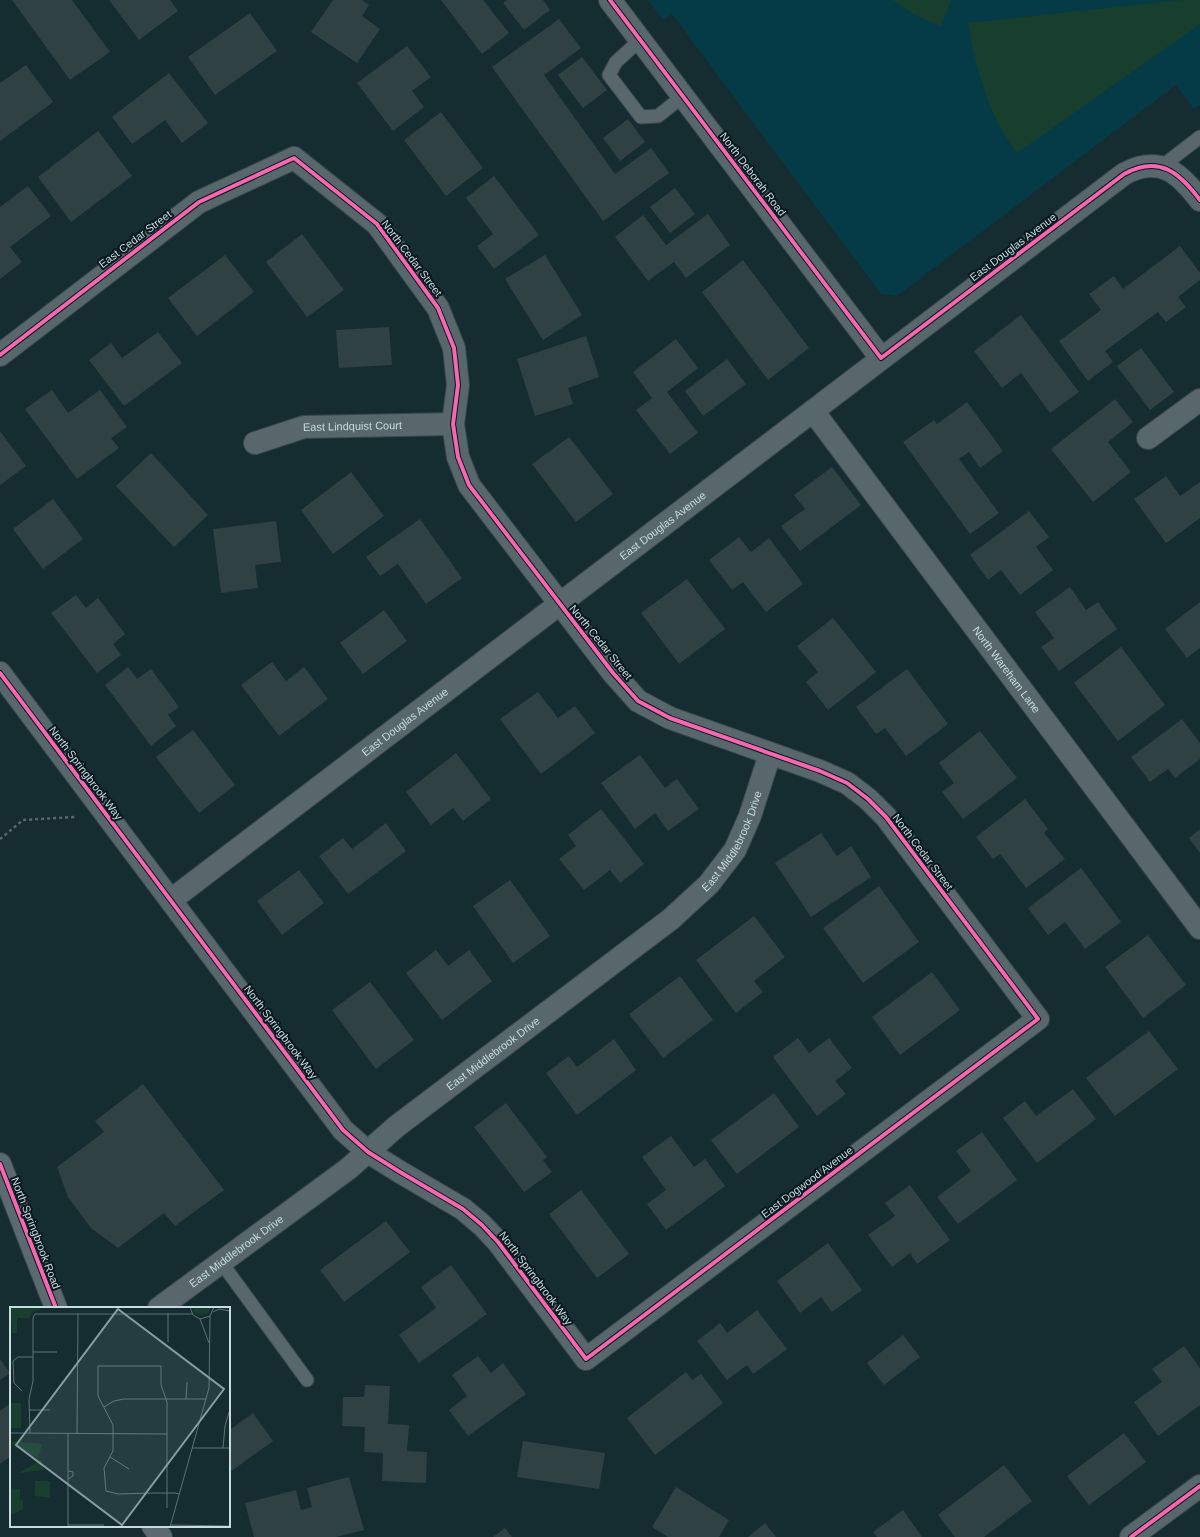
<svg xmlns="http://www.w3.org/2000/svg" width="1200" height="1537" viewBox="0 0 1200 1537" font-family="Helvetica,sans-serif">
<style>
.built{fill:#053b47}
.green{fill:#183e2e}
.building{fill:#2f4143}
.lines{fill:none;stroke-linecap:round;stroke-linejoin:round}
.lane-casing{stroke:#38484c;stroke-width:15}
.street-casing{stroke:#38484c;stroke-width:24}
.secondary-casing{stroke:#38484c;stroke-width:24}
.path{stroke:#5b696c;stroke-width:2.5;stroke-dasharray:3 3;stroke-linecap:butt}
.lane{stroke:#57676c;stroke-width:13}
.street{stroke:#57676c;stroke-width:22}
.secondary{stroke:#5a6a70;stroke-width:22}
.cycleway-casing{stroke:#08181d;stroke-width:6}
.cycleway{stroke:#f766af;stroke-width:4}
.labels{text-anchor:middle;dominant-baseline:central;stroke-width:4;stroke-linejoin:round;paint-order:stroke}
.street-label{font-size:11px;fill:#c6dbe2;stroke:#08181d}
.inset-road{fill:none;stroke:#5c7278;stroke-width:1}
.view{fill:#889ea4;fill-opacity:0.15;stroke:#889ea4;stroke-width:2}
.inset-edge{fill:none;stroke:#c6dbe2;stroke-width:2}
</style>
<rect width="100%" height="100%" fill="#152c31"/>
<!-- built -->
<polygon class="built" points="648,0 1200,0 1200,105 1194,109 1176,85 897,296 881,294 672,14 663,20"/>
<!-- green -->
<g class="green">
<polygon points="892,0 951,0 941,26 917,16"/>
<path d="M1183,0H1200V24L1017,153C1010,143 1002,132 997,121C982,90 974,57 968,23Z"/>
</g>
<!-- building -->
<g class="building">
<polygon points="12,0 72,0 110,52 70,80"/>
<polygon points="109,0 170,0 178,11 139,40"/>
<polygon points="333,0 362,0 369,5 362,16 380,29 357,63 311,32"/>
<polygon points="441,0 483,0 509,33 482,54"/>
<polygon points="507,0 543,0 550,10 524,30 503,3"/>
<polygon points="250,13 277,51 215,95 188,57"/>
<polygon points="559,19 581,48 544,75 615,174 651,148 669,173 603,221 492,67"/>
<polygon points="407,46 431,77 412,91 424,107 393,131 357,83"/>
<polygon points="582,57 607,90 583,108 558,75"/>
<polygon points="26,65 53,102 0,141 0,83"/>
<polygon points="169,73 208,123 182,143 165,120 132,144 112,117"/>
<polygon points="441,112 483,168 446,196 404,140"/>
<polygon points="628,119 645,142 620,161 603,138"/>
<polygon points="98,131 132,176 71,222 38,177"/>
<polygon points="494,176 539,235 494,269 477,246 493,234 466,198"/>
<polygon points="28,186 51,216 10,247 22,262 0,279 0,207"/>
<polygon points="675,188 695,214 670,233 650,207"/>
<polygon points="708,214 730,245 686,278 674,262 648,281 615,237 643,215 666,245"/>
<polygon points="302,234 344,290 307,317 266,262"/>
<polygon points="1180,246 1200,273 1200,280 1178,297 1186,307 1166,322 1158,312 1105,351 1113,362 1088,381 1059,341 1101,310 1089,294 1114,276 1123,289"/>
<polygon points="225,255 254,292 197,336 168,298"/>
<polygon points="545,255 582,315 543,340 505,279"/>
<polygon points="743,260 809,348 768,380 702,292"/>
<polygon points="1021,315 1079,392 1050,413 1021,373 1002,388 974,351"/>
<polygon points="389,327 392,365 339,368 336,330"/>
<polygon points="158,332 182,363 124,406 89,360 111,343 122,358"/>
<polygon points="586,336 599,377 568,388 573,404 535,416 517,359"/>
<polygon points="676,339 698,368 667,392 698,433 670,454 636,410 652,398 633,372"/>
<polygon points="1141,348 1174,392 1150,410 1117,366"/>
<polygon points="727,359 746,384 703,416 685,391"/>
<polygon points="52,390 68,413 100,390 127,427 111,438 119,448 77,479 25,409"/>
<polygon points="1115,399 1133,422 1108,442 1131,472 1093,502 1051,449"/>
<polygon points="967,402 1003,451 980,468 969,452 959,459 999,513 970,534 903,442 934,420 937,424"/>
<polygon points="0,431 26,466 0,485"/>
<polygon points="569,437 613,494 576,522 532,464"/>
<polygon points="151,453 208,515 174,547 116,486"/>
<polygon points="832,467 861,505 800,551 781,526 805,509 794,495"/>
<polygon points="351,472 384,516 333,554 301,510"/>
<polygon points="1166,476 1180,496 1200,482 1200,518 1166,543 1134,499"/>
<polygon points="53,499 83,539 43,569 13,529"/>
<polygon points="1029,511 1049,537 1036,547 1053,570 1020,595 1001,570 988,580 970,555"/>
<polygon points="420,519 462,578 426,604 398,564 380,576 366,557"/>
<polygon points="276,521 281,562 255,565 258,588 221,593 213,529"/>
<polygon points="739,537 751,552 769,538 803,584 766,612 743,582 732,590 709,560"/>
<polygon points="687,579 725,629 679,664 641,613"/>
<polygon points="1070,587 1086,610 1098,602 1117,629 1059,671 1041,647 1054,638 1035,612"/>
<polygon points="76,595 86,608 98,598 125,634 113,644 121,655 97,673 51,613"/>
<polygon points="1200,602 1200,648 1187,658 1165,629"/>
<polygon points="384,610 407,641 363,674 340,643"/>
<polygon points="833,618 876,672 828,710 806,682 818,672 797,646"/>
<polygon points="1121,647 1165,705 1118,741 1074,683"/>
<polygon points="272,662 286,681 304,667 328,699 279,736 241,685"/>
<polygon points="128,667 137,679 151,669 179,707 168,715 176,726 151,746 105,685"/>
<polygon points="907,669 948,724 906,756 885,728 876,734 856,707"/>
<polygon points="538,692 558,718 575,706 595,733 541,774 500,719"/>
<polygon points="1182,719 1200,743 1200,759 1175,778 1168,769 1150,782 1131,757"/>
<polygon points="193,730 235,785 199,813 156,757"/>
<polygon points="980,731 1017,778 963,819 942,792 954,783 939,763"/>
<polygon points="456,753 491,799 463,821 453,808 431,825 406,792"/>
<polygon points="640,755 665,788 677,779 699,809 668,831 655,813 635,829 601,783"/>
<polygon points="1025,799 1048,829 1044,833 1065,859 1026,888 1000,854 993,859 976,837"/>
<polygon points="601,809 644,864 620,883 610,870 584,890 559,859 576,846 568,835"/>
<polygon points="386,823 406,851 348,894 319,856 343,838 352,849"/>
<polygon points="1200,829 1200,853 1189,838"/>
<polygon points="821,833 837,856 851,846 871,877 811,917 775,863"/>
<polygon points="1081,868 1121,922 1085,949 1065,922 1048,935 1028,908"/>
<polygon points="299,870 324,903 282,935 257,901"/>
<polygon points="510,880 550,936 513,963 473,906"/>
<polygon points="879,886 919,942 863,983 823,928"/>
<polygon points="754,916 785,957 754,981 763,992 736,1013 696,960"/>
<polygon points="1148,935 1186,985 1143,1018 1105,967"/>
<polygon points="436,950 448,966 469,950 492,981 442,1020 406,973"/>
<polygon points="932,972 960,1010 900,1055 872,1017"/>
<polygon points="680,976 713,1020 663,1058 629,1014"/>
<polygon points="370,982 414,1040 376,1069 332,1010"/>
<polygon points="1149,1031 1178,1069 1115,1116 1086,1078"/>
<polygon points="798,1038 809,1053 829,1038 852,1068 835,1081 846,1094 817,1116 773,1057"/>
<polygon points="614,1039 636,1070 577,1115 546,1073 569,1056 577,1067"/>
<polygon points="143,1084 224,1190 175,1226 164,1213 118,1248 91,1228 68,1197 57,1167 104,1132 95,1121"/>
<polygon points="1073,1089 1096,1119 1037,1163 1003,1118 1025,1101 1036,1116"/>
<polygon points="774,1093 799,1127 737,1174 711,1140"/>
<polygon points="506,1103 547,1157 543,1160 552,1172 524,1192 474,1127"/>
<polygon points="982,1132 1017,1180 958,1224 937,1197 971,1171 956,1151"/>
<polygon points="671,1136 694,1167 705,1159 725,1186 666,1230 647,1204 666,1190 642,1157"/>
<polygon points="910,1185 950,1240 917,1264 910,1253 892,1267 868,1235 895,1216 885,1203"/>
<polygon points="581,1190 629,1254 597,1278 549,1214"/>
<polygon points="386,1221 410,1252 344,1302 320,1270"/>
<polygon points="828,1243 862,1290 832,1312 821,1297 800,1313 777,1281"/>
<polygon points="451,1265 487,1314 419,1363 399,1335 436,1308 421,1287"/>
<polygon points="757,1310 787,1349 753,1374 747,1365 727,1380 697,1341 720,1323 727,1333"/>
<polygon points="903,1335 920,1357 884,1385 867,1363"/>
<polygon points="1184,1346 1200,1368 1200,1405 1158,1436 1134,1402 1162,1382 1152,1369"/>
<polygon points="478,1356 491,1373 503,1363 526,1394 468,1436 449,1410 467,1396 452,1375"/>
<polygon points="0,1359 10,1373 0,1380"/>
<polygon points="686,1372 692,1380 701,1374 723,1403 655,1455 627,1418"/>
<polygon points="365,1385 390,1386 388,1424 409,1425 407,1451 427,1452 426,1483 382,1481 383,1453 364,1452 365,1427 342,1426 343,1397 364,1397"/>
<polygon points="11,1403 11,1456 0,1464 0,1411"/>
<polygon points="253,1413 273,1441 229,1473 229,1427 231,1429"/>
<polygon points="1124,1433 1146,1462 1089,1505 1067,1476"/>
<polygon points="523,1441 605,1453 599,1489 517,1477"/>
<polygon points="1004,1465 1032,1501 984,1537 955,1537 938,1515"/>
<polygon points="349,1477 364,1530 336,1537 254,1537 245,1503 296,1490 301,1510 312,1507 307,1488"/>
<polygon points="676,1487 729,1520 719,1537 668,1537 652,1527"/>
<polygon points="903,1510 922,1537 877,1537 873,1532"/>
<polygon points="765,1523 776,1537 748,1537"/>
<polygon points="505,1528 512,1537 493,1537"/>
</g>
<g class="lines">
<!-- lane casing -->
<g class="lane-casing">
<g id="lane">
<polyline points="640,40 616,62 609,75 641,117 658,116 682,97"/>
<polyline points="1161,167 1200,137"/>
<polyline points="221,1262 307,1380"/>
</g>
</g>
<!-- street casing -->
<g class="street-casing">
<g id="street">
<polyline points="610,0 881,358"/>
<polyline points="0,355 199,202 294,158 377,224 438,308 454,348 458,385 453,424 458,457 469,485 613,673 638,701 670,718 820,771 847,783 868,799 886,817 1038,1019 586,1359 498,1242 482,1225 463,1209 400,1172 368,1152 343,1130 0,673"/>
<path id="s1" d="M813,411L1200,928"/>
<polyline points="1148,438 1200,400"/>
<path id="s2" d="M255,443L304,427L453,424"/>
<path id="s3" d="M171,900L1124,174C1159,155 1179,172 1200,200"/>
<path id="s4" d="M159,1308L348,1169L397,1126L671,919L709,884L735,850L750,816L770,754"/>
<polyline points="1131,1537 1200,1486"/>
</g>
</g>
<!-- secondary casing -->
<g class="secondary-casing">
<g id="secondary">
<polyline points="0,1164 56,1308"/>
<polyline points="153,1526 161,1537"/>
</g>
</g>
<!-- path -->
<polyline class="path" points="0,839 23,820 74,817 76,816"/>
<!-- lane -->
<use href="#lane" class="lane"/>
<!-- street -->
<use href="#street" class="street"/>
<!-- secondary -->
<use href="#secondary" class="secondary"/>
<!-- cycleway casing -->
<g class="cycleway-casing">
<g id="cycleway">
<path d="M610,0L881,358L1124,174C1159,155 1179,172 1200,200"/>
<polyline points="0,355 199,202 294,158 377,224 438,308 454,348 458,385 453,424 458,457 469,485 613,673 638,701 670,718 820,771 847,783 868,799 886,817 1038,1019 586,1359 498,1242 482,1225 463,1209 400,1172 368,1152 343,1130 0,673"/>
<polyline points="0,1164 56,1308"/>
<polyline points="1131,1537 1200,1486"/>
</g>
</g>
<!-- cycleway -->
<use href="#cycleway" class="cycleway"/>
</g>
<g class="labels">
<!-- street labels -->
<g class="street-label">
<text transform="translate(753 174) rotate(53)">North Deborah Road</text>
<text transform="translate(135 239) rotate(-37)">East Cedar Street</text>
<text transform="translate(1013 247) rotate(-37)">East Douglas Avenue</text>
<text transform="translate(412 258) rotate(53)">North Cedar Street</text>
<text stroke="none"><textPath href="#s2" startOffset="100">East Lindquist Court</textPath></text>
<text stroke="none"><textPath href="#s3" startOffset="618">East Douglas Avenue</textPath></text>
<text transform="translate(601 642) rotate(51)">North Cedar Street</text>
<text stroke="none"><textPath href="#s1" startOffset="323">North Wareham Lane</textPath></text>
<text stroke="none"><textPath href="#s3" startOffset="294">East Douglas Avenue</textPath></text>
<text transform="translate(86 773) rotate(53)">North Springbrook Way</text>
<text stroke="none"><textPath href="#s4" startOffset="744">East Middlebrook Drive</textPath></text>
<text transform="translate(923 852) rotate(53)">North Cedar Street</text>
<text transform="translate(281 1032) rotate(53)">North Springbrook Way</text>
<text stroke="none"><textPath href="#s4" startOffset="420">East Middlebrook Drive</textPath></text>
<text transform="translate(807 1182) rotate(-37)">East Dogwood Avenue</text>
<text transform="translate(36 1233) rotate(69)">North Springbrook Road</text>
<text stroke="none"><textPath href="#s4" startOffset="96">East Middlebrook Drive</textPath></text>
<text transform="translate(536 1278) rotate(53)">North Springbrook Way</text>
</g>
</g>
<!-- overview -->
<g transform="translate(10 1307)">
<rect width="220" height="220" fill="#152c31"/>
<path d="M2,0H31V2L22,5L19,11H7V26H2L0,2ZM183,0H201L198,6L191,8L185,6ZM0,96H11V121H0ZM0,134L32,137L28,151L0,136ZM31,153L34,163L10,166V165ZM25,174H40V191L25,189ZM0,181L10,182V192L13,193V202L3,207H0Z" fill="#183e2e"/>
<path class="inset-road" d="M180,0L183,8L190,12L200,9L204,0M203,5L209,2L220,4M158,6V35M190,12L199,36M23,45H47M12,84L4,76L3,54L8,50H23M176,92L177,75M94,100L104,94L114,92H196M19,103H40M0,126L157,127M20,126L19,92L23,74V11L25,7H182M67,127L68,6M182,141H220M213,141L215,119L220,102M100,150L119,162M58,172L63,169V165L58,164M157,201V95L151,78V59H88V89L103,118V144L94,161L96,184L108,187L144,186H165L169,187M58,218H94M160,218L220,219M58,220V127M160,220L199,81L200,9"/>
<path class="view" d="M108,2L214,82L112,218L6,138Z"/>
<rect width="220" height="220" class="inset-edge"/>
</g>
</svg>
